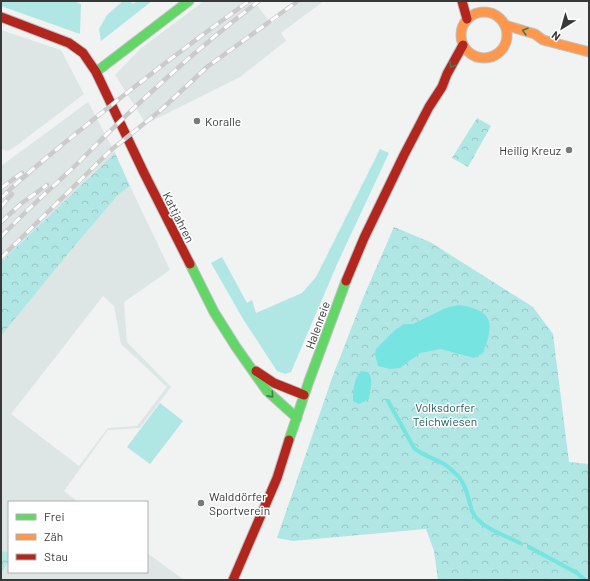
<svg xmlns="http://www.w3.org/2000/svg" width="590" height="581" viewBox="0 0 590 581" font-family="Barlow,sans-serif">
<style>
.built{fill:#dde5e5;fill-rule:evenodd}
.grass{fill:#b0e6e4}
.park{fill:url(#park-crowns)}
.water{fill:#76e4e0}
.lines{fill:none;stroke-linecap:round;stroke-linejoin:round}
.stream{stroke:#76e4e0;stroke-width:4}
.fast-casing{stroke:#bfc1c1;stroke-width:11}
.slow-casing{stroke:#bfc1c1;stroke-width:11}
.jam-casing{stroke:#bfc1c1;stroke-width:11}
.fast{stroke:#63d668;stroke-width:9}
.slow{stroke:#ff974d;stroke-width:9}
.jam{stroke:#b3261e;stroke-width:9}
.rail-casing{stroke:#cbcbcb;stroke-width:4.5}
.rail{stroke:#fff;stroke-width:3;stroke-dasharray:9;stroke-linecap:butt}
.oneway{stroke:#49784b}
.poi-dot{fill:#787a79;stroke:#fff;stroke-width:1.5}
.labels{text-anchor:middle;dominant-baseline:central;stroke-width:3;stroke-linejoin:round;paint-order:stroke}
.poi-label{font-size:12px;fill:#373938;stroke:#fff;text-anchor:start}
.street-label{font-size:12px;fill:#373938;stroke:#fff}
.park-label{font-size:12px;fill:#1e5d5a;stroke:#fff}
</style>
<defs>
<pattern id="park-crowns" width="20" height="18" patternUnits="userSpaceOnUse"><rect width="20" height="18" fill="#b0e6e4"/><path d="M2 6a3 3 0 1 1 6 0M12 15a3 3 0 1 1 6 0" fill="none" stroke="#98c6c4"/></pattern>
</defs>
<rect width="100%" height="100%" fill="#f1f3f3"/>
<!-- built -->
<g class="built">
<polygon points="204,1 254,1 271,24 302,1 324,1 281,33 286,41 240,77 146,124 115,75 140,49"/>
<polygon points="1,30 61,50 84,94 20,143 8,151 1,149"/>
<polygon points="88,102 115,153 1,262 1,166"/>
<path d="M130,186L170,270L124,302L127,342L171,387L140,428L108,430L64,491L78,502H9V552L1,551V336L72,249L118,195ZM103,296L114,306L121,344L167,387L137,426L108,428L79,466L11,414Z"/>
<polygon points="147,553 184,580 1,580 1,573 9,561 9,572 147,572"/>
</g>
<!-- grass -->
<g class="grass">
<polygon points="1,1 74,1 81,4 80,34 1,6"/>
<polygon points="123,1 129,1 133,4 137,1 152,1 101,41 99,29 107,15"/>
<polygon points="380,149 389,153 338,262 291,372 285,374 277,371 243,319 211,263 222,257 247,303 252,300 256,313 302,293 316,277"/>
<polygon points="160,403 183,421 150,464 127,447"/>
</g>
<!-- park -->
<g class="park">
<polygon points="477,118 491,126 468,167 452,158"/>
<polygon points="115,153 130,186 118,195 72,249 1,336 1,262"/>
<polygon points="394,227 430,242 533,307 553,334 569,462 589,464 589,580 438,580 434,551 426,529 293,541 277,538 332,378 363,298"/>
<polygon points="1,551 9,552 9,561 1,573"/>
</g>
<!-- water -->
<g class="water">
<path d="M459,305C493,310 495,323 483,353L474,358L441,349L420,353L400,368L390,369L378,366L375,354L376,349L395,330L404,324H413L446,308Z"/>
<path d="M361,371L368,372C374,379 370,391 369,399L359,404L353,401C353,391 354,378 361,371Z"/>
</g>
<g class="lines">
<!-- stream -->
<g class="stream">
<path d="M388,401L414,448C423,456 434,458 444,464C449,467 454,472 458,476C467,486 468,499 472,511C478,527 506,536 520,543"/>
<polyline points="529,547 577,573 585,580"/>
</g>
<!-- fast casing -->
<g class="fast-casing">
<g id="fast">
<polyline points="96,72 189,1"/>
<polyline points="190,264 214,312 236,347 267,391 297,418"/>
<polyline points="289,440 309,381 346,281"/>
</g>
</g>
<!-- slow casing -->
<g class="slow-casing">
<g id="slow">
<circle cx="484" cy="35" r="23"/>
<polyline points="505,25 535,34 543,40 589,52"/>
</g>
</g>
<!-- jam casing -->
<g class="jam-casing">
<g id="jam">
<polyline points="462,1 467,19"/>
<polyline points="1,17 69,43 83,53 96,72 144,173 190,264"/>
<polyline points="346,281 364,238 404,155 429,107 442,87 447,74 463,45"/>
<polyline points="256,371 274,383 304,395"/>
<polyline points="233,580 277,478 289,440"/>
</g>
</g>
<!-- fast -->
<use href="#fast" class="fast"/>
<!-- slow -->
<use href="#slow" class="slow"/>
<!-- jam -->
<use href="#jam" class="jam"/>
<!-- rail casing -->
<g class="rail-casing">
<g id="rail">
<polyline points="1,188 22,173"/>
<path d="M1,198C30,170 62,145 94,119C145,78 196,39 249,1"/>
<polyline points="1,207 12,194"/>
<polyline points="1,222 22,203 47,185"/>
<path d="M1,237C26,210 54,186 80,161C136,104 195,50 259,1"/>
<polyline points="1,258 111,150 161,110 207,67 298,1"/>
</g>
</g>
<!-- rail -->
<use href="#rail" class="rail"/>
</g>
<!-- one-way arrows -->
<defs><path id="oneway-chevron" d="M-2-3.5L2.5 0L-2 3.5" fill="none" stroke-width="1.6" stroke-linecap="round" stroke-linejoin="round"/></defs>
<g class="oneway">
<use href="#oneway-chevron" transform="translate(525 31) rotate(-164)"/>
<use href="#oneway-chevron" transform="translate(452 65) rotate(119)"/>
<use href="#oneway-chevron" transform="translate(271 395) rotate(48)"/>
</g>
<!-- markers -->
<g class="poi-dot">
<circle cx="197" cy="121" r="4"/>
<circle cx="569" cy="150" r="4"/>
<circle cx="201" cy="503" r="4"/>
</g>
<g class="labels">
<!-- poi labels -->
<g class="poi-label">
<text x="205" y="121">Koralle</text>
<text x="561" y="150" text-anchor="end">Heilig Kreuz</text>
<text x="209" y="496">Walddörfer<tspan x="209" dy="14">Sportverein</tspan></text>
</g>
<!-- street labels -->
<g class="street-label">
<text transform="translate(179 217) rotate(63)">Kattjahren</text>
<text transform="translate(317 325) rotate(-70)">Halenreie</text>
</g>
<!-- park labels -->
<g class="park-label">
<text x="445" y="407">Volksdorfer<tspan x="445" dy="14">Teichwiesen</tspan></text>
</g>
</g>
<!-- border -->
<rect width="590" height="581" fill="none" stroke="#373938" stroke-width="4"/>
<!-- legend -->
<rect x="8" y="501" width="140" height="72" fill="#ffffff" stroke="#afb0af"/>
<rect x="16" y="514" width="20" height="6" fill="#63d668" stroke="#afb0af"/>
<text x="44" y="521" font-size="12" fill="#373938">Frei</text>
<rect x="16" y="534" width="20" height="6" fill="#ff974d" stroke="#afb0af"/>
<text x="44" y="541" font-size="12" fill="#373938">Zäh</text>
<rect x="16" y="554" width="20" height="6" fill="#b3261e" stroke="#afb0af"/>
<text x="44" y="561" font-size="12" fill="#373938">Stau</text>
<!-- north arrow -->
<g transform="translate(562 28) rotate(217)" stroke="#ffffff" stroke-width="3" paint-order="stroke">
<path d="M0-3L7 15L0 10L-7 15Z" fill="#373938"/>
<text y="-6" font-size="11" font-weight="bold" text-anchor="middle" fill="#373938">N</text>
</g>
</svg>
